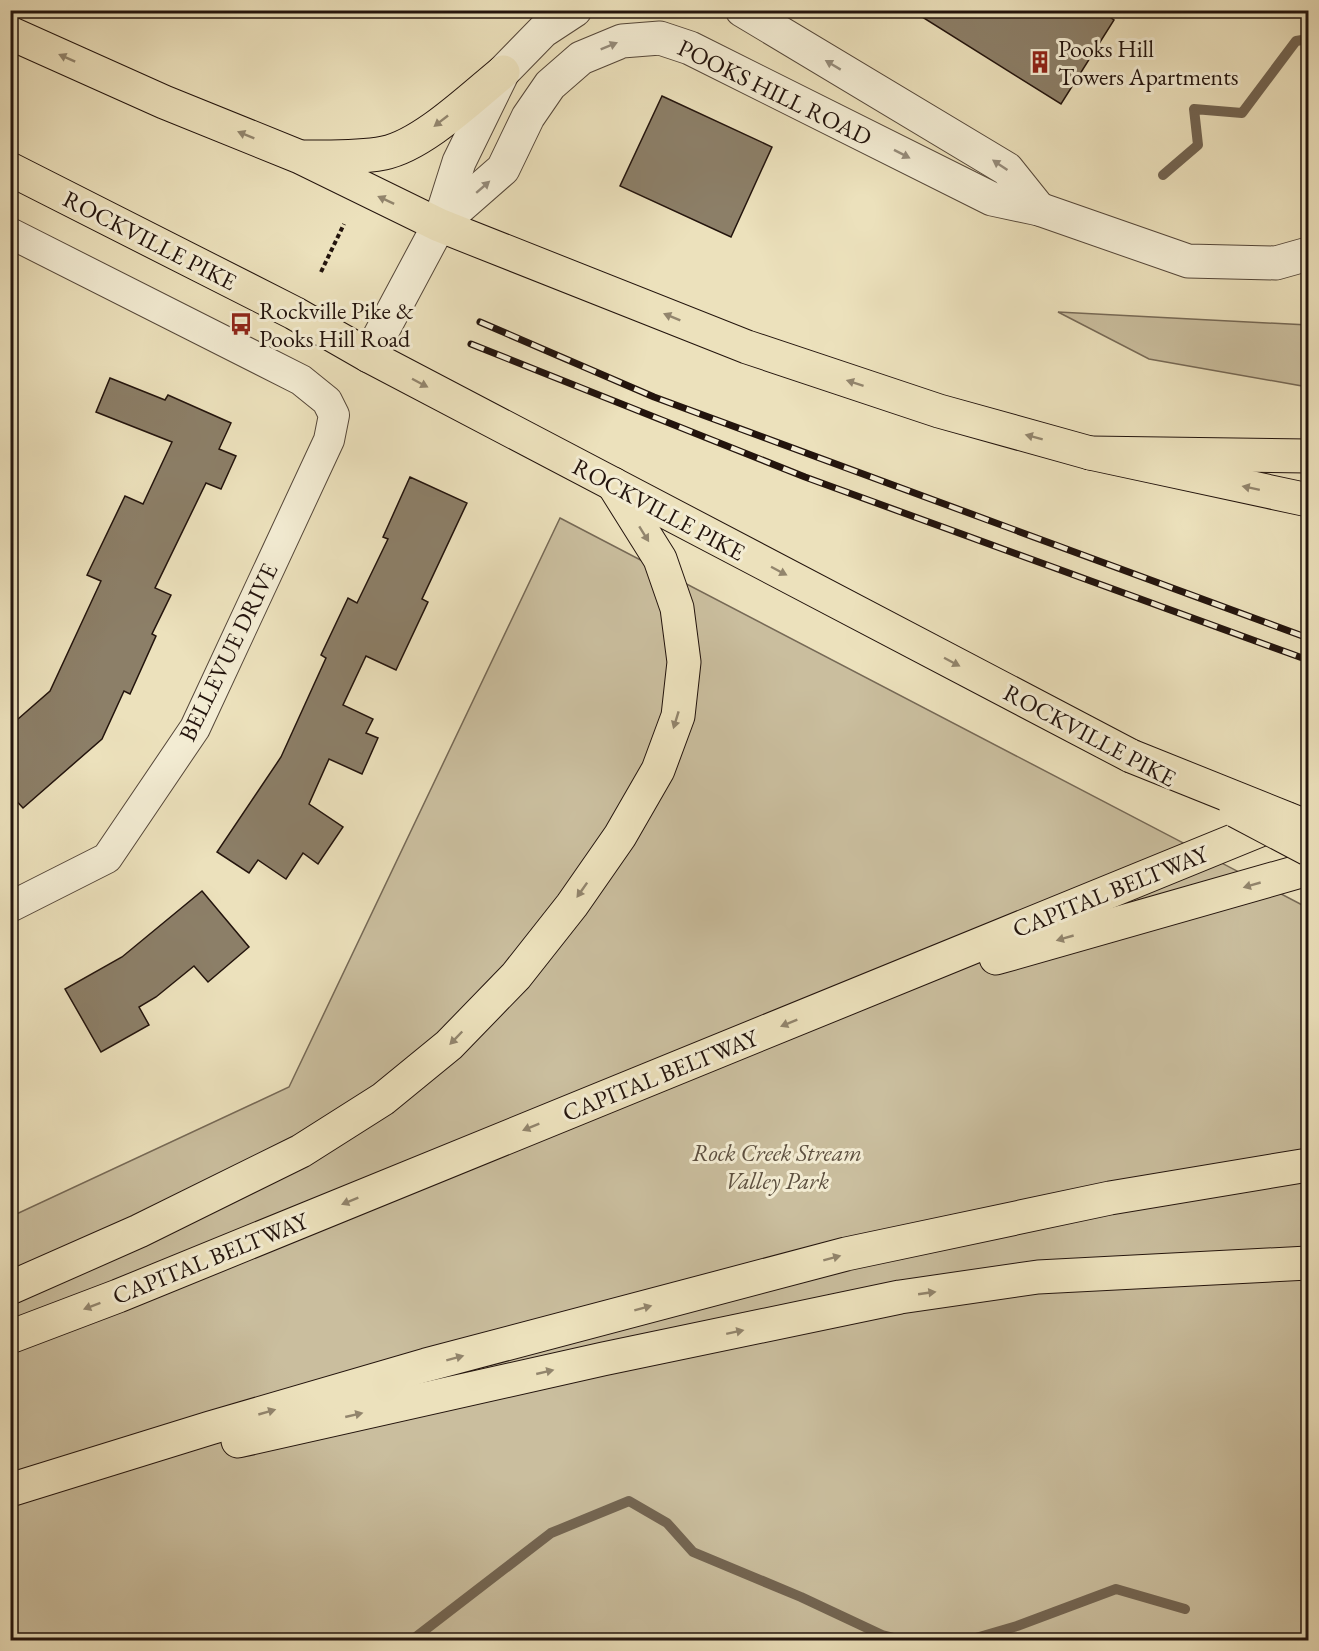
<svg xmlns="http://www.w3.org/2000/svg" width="1319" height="1651" viewBox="0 0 1319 1651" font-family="'EB Garamond',serif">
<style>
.green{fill:#cabe9e;stroke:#766956;stroke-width:1.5}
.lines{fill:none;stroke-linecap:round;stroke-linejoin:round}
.stream{stroke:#736552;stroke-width:10}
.building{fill:#8c7f68;stroke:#23140d;stroke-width:1.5}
.minor-casing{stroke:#554739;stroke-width:32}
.tertiary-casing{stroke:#554739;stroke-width:35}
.primary-casing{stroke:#23140d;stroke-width:35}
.motorway-casing{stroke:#23140d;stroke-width:35}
.path{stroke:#23140d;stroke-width:4;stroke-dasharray:4.5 3;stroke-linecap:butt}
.minor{stroke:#f3ecd3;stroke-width:30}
.tertiary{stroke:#f3ecd3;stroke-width:33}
.primary{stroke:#ece1bc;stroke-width:33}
.motorway{stroke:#ece1bc;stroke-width:33}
.rail-casing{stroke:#23140d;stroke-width:7}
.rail{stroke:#f3ecd3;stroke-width:4.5;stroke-dasharray:14;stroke-linecap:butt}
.primary-bridge-casing{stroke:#23140d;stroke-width:35;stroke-linecap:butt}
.motorway-bridge-casing{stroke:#23140d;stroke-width:35;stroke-linecap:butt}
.primary-bridge{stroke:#ece1bc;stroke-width:33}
.motorway-bridge{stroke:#ece1bc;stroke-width:33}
.oneway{fill:#958b7a}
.oneway2{fill:#92856d}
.labels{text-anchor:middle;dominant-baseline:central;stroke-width:6;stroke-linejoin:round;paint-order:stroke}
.poi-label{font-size:24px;fill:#23140d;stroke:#f3ecd3;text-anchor:start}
.street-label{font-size:24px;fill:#23140d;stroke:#f3ecd3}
.park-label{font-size:24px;font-style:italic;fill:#5d5040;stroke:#f3ecd3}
</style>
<rect width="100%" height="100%" fill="#ece1bc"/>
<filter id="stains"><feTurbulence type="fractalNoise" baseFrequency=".00333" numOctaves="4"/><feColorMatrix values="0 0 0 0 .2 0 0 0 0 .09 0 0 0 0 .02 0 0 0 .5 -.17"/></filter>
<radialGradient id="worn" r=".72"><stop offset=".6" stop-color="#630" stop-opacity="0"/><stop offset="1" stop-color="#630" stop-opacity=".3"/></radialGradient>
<!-- green -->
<g class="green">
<polygon points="1058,312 1308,325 1308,387 1149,359"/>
<polygon points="560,518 1308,908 1308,1640 11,1640 10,1217 289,1087"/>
</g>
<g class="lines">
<!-- stream -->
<g class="stream">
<polyline points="1163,175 1198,145 1194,109 1242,113 1296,41 1308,39"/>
<polyline points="412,1640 551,1533 629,1501 667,1523 693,1552 801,1597 882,1635 902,1640"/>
<polyline points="969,1640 1017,1626 1116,1589 1185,1609"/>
</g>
</g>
<!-- building -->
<g class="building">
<polygon points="911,10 1099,10 1114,20 1061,104"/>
<polygon points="662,96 772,147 731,237 620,186"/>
<polygon points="110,378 165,400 168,395 231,423 219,449 236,456 221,489 206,483 155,588 171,595 152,634 156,636 130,694 124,691 102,739 23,808 10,794 10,726 50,691 101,581 87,575 125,496 143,504 172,442 96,412"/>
<polygon points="410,477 467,503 422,599 428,602 396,670 366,656 343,705 373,719 366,733 378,738 362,774 329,759 309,804 343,827 318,864 303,853 286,879 258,860 249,873 217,852 281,757 326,658 321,655 348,598 357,603 388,539 383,537"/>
<polygon points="202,891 249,947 208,982 194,966 156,997 139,1007 149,1025 101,1052 65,989 122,957"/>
</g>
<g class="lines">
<!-- minor casing -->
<g class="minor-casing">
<polyline id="minor" points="10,233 301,380 327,401 334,415 329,440 195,728 107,858 10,907"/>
</g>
<!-- tertiary casing -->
<g class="tertiary-casing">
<g id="tertiary">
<polyline points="742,10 1007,169 1039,209"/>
<polyline points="439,225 503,169 528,117 550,85 581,58 622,41 660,38 690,48 992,199 1039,209 1188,261 1276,263 1308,254"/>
<polyline points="369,356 439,225 459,162 503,72 543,31 575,10"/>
</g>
</g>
<!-- primary casing -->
<g class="primary-casing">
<g id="primary">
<polyline points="10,33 164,102 300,157 439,225 747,347 939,411 1090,453 1308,500"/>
<path d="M305,157C331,157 358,158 384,153C423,145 472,97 503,72"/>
<polyline points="10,169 294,313 369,356 1131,756"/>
</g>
</g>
<!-- motorway casing -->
<g class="motorway-casing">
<g id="motorway">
<polyline points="1090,453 1308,456"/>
<polyline points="996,958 1308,869"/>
<polyline points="10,1288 139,1231 301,1151 383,1099 449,1045 516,976 572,905 620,836 658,770 678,716 684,662 677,608 660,559 613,484"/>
<polyline points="10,1337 118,1296 1287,819"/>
<polyline points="238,1441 603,1359 900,1297 1038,1277 1308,1263"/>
<polyline points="10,1490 210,1428 426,1365 846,1254 1110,1198 1308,1165"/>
</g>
</g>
<!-- path -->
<polyline class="path" points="321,272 344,224"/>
<!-- minor -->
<use href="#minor" class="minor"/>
<!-- tertiary -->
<use href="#tertiary" class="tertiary"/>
<!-- primary -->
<use href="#primary" class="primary"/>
<!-- motorway -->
<use href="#motorway" class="motorway"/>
<!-- rail casing -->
<g class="rail-casing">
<g id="rail">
<polyline points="480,322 654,397 1308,638"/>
<polyline points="471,344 805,477 1308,660"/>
</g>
</g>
<!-- rail -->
<use href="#rail" class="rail"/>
<!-- primary-bridge casing -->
<g class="primary-bridge-casing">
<polyline id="primary-bridge" points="1236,811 1308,849"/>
</g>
<!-- motorway-bridge casing -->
<g class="motorway-bridge-casing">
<polyline id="motorway-bridge" points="1131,756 1308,827"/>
</g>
<!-- primary-bridge -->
<use href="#primary-bridge" class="primary-bridge"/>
<!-- motorway-bridge -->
<use href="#motorway-bridge" class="motorway-bridge"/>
</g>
<!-- one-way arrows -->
<defs><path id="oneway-solid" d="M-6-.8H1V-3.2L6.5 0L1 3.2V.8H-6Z" transform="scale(1.5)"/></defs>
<g class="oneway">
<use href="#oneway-solid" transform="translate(609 46) rotate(-22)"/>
<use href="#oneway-solid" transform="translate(833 65) rotate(-149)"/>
<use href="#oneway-solid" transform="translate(902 154) rotate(27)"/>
<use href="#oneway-solid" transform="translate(1000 165) rotate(-146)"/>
<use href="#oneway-solid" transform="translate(483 187) rotate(-41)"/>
</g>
<g class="oneway2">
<use href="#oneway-solid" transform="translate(67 58) rotate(-156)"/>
<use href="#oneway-solid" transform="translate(441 121) rotate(142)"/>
<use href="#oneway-solid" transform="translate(246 135) rotate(-158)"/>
<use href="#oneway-solid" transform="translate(386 200) rotate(-155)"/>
<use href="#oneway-solid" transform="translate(672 317) rotate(-158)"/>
<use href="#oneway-solid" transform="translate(420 383) rotate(28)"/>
<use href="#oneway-solid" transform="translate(855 383) rotate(-162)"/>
<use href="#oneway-solid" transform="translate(1034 437) rotate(-165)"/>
<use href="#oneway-solid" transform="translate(1251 488) rotate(-168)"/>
<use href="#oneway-solid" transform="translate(644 534) rotate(58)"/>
<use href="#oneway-solid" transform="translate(779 571) rotate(28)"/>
<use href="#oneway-solid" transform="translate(952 662) rotate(28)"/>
<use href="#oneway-solid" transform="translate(676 720) rotate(107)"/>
<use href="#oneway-solid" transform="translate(1252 885) rotate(164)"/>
<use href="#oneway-solid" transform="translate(582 890) rotate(125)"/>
<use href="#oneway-solid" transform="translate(1065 938) rotate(164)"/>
<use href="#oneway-solid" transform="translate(789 1023) rotate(158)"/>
<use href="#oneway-solid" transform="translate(456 1038) rotate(134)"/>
<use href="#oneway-solid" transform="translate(531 1127) rotate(158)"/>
<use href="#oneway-solid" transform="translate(350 1201) rotate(158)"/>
<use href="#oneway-solid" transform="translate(832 1258) rotate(-15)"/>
<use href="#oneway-solid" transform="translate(927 1293) rotate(-8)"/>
<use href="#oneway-solid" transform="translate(92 1306) rotate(159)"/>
<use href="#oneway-solid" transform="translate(643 1308) rotate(-15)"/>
<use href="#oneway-solid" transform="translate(735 1332) rotate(-12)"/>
<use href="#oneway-solid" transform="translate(455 1358) rotate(-15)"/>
<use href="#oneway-solid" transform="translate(545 1372) rotate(-13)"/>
<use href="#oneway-solid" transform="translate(267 1412) rotate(-16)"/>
<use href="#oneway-solid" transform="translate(354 1415) rotate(-13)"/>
</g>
<!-- icons -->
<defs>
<g id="building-bare" transform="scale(1.8)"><path d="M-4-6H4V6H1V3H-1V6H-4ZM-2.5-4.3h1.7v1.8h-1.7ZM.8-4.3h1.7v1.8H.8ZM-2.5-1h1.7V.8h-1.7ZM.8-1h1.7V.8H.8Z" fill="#8f2418" stroke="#f3ecd3" stroke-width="2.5" paint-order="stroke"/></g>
<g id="bus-bare" transform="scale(1.8)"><path d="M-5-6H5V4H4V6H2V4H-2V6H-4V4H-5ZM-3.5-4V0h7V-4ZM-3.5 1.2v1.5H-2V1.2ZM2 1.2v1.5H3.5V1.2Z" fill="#8f2418" stroke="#f3ecd3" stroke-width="2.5" paint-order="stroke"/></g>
</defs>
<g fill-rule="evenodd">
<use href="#building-bare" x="1040" y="62"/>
<use href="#bus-bare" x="241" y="324"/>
</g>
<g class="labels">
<!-- poi labels -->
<g class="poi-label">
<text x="1058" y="48">Pooks Hill<tspan x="1058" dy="28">Towers Apartments</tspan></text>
<text x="259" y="310">Rockville Pike &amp;<tspan x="259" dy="28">Pooks Hill Road</tspan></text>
</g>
<!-- street labels -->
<g class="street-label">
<text transform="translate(775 92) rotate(26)">POOKS HILL ROAD</text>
<text transform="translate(150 240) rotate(27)">ROCKVILLE PIKE</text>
<text transform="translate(659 509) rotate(28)">ROCKVILLE PIKE</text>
<text transform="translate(228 652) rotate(-64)">BELLEVUE DRIVE</text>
<text transform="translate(1090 735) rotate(28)">ROCKVILLE PIKE</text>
<text transform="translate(1110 891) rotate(-22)">CAPITAL BELTWAY</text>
<text transform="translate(660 1075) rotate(-22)">CAPITAL BELTWAY</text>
<text transform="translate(210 1258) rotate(-22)">CAPITAL BELTWAY</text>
</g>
<!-- park labels -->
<g class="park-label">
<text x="777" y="1152">Rock Creek Stream<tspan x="777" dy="28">Valley Park</tspan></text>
</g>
</g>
<!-- margin -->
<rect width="1319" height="1651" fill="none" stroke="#ece1bc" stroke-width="36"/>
<rect x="12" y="12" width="1295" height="1627" fill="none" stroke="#23140d" stroke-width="3"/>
<rect x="18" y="18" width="1283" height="1615" fill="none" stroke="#23140d" stroke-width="1.5"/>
<rect width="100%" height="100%" filter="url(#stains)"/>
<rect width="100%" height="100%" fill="url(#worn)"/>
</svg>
